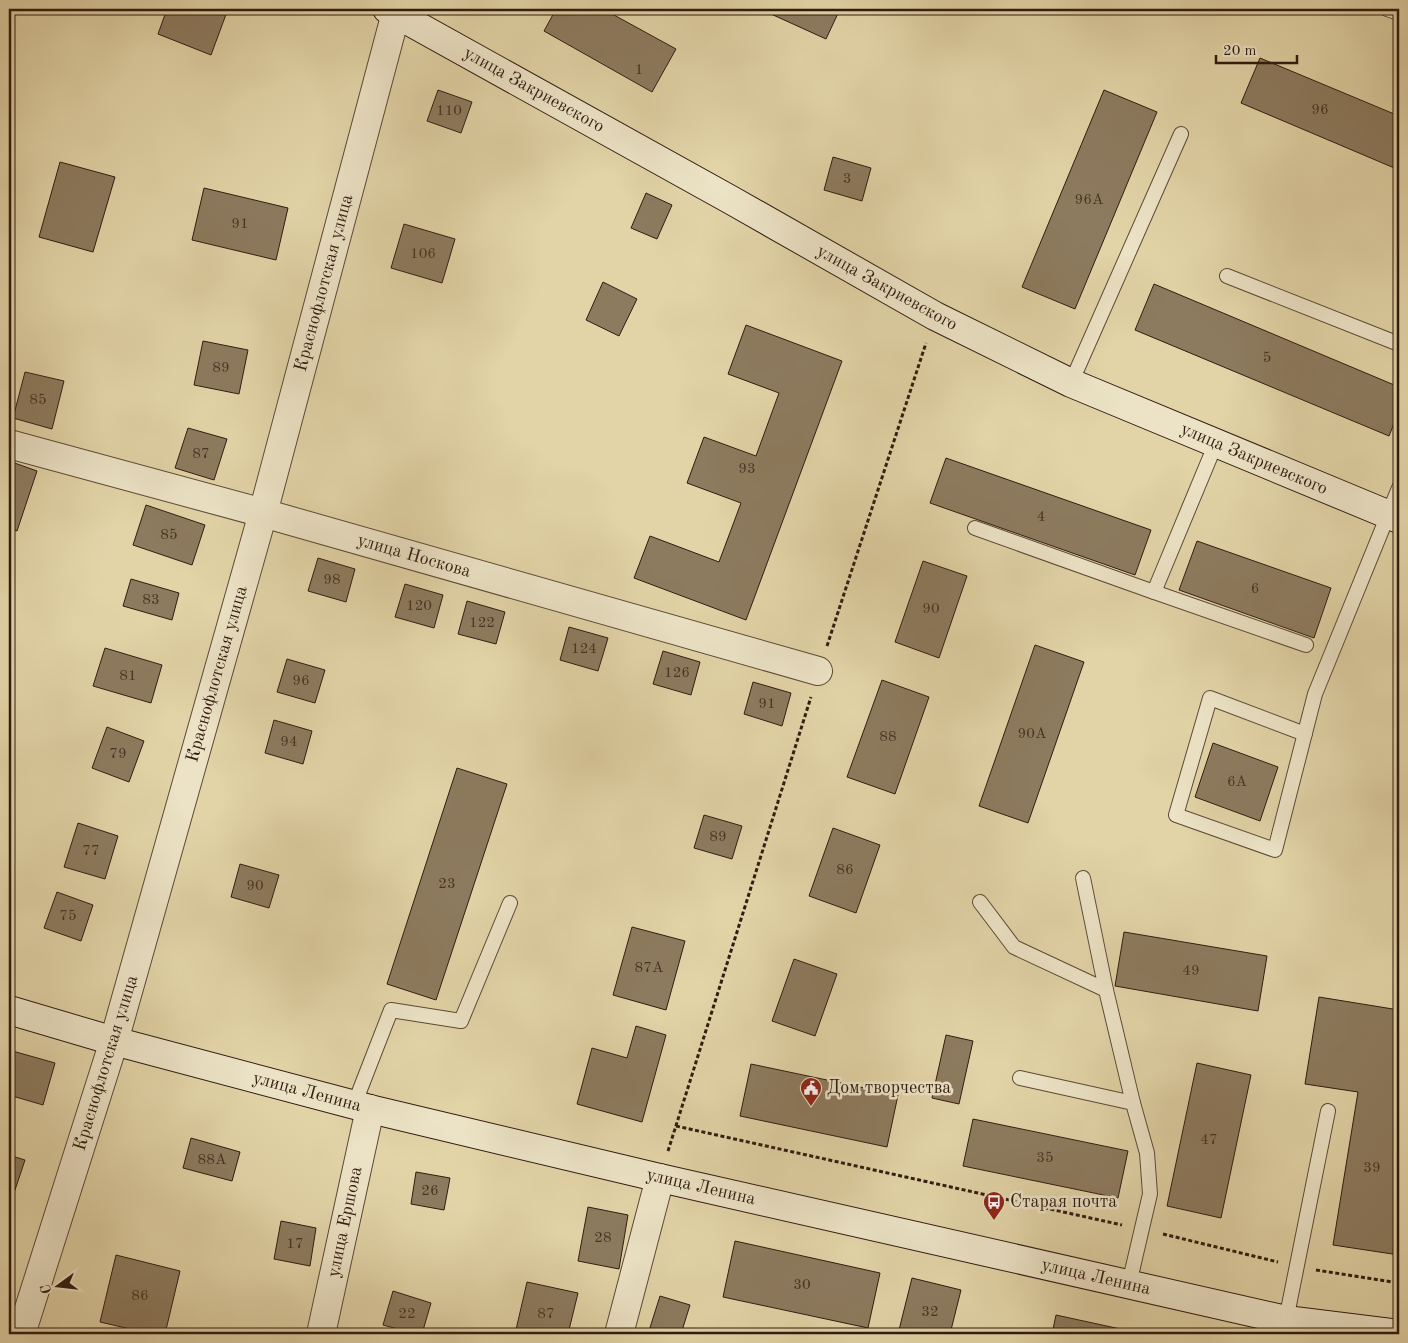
<svg xmlns="http://www.w3.org/2000/svg" width="1408" height="1343" viewBox="0 0 1408 1343" font-family="'Old Standard TT',serif">
<style>
.building{fill:#8d7b5f;stroke:#311b10}
.lines{fill:none;stroke-linecap:round;stroke-linejoin:round}
.service-casing{stroke:#5d4936;stroke-width:16}
.minor-casing{stroke:#5d4936;stroke-width:30}
.tertiary-casing{stroke:#5d4936;stroke-width:30}
.secondary-casing{stroke:#311b10;stroke-width:30}
.path{stroke:#311b10;stroke-width:3;stroke-dasharray:4 2.5;stroke-linecap:butt}
.service{stroke:#ece3c6;stroke-width:14}
.minor{stroke:#ece3c6;stroke-width:28}
.tertiary{stroke:#ece3c6;stroke-width:28}
.secondary{stroke:#ece3c6;stroke-width:28}
.labels{text-anchor:middle;dominant-baseline:central;stroke-width:5;stroke-linejoin:round;paint-order:stroke}
.number-label{font-size:15px;fill:#483324}
.street-label{font-size:18px;fill:#311b10;stroke:#ece3c6}
.poi-label{font-size:18px;fill:#311b10;stroke:#ece3c6;text-anchor:start}
</style>
<rect width="100%" height="100%" fill="#e2d4a7"/>
<filter id="stains"><feTurbulence type="fractalNoise" baseFrequency=".004" numOctaves="4"/><feColorMatrix values="0 0 0 0 .2 0 0 0 0 .09 0 0 0 0 .02 0 0 0 .5 -.17"/></filter>
<radialGradient id="worn" r=".72"><stop offset=".6" stop-color="#630" stop-opacity="0"/><stop offset="1" stop-color="#630" stop-opacity=".3"/></radialGradient>
<!-- building -->
<g class="building">
<polygon points="167,9 228,9 211,55 158,34"/>
<polygon points="556,9 603,9 676,49 652,92 544,31"/>
<polygon points="760,9 840,9 826,39"/>
<polygon points="1260,58 1399,116 1399,170 1241,103"/>
<polygon points="438,90 472,102 461,133 427,121"/>
<polygon points="1104,90 1157,112 1075,309 1022,287"/>
<polygon points="833,157 871,168 862,201 824,190"/>
<polygon points="60,162 115,177 93,252 39,237"/>
<polygon points="204,188 288,208 276,260 192,240"/>
<polygon points="646,193 672,205 657,239 631,228"/>
<polygon points="404,224 455,239 442,283 391,268"/>
<polygon points="603,282 637,299 619,336 586,320"/>
<polygon points="1154,284 1399,387 1399,411 1389,436 1135,330"/>
<polygon points="746,325 842,361 746,620 634,578 650,536 719,562 741,503 687,483 704,437 756,456 779,393 728,374"/>
<polygon points="203,341 248,350 239,394 194,385"/>
<polygon points="25,372 64,381 52,429 13,418"/>
<polygon points="188,428 227,439 214,480 175,468"/>
<polygon points="946,458 1151,530 1135,575 930,503"/>
<polygon points="9,461 37,471 17,531 9,528"/>
<polygon points="146,505 205,525 192,565 133,545"/>
<polygon points="1197,541 1331,588 1314,638 1179,590"/>
<polygon points="318,558 355,569 346,602 308,591"/>
<polygon points="923,561 967,576 939,658 895,642"/>
<polygon points="131,579 179,593 172,620 123,606"/>
<polygon points="405,584 443,595 434,628 395,617"/>
<polygon points="467,601 505,612 496,644 458,634"/>
<polygon points="569,627 608,638 598,671 560,660"/>
<polygon points="1035,645 1084,662 1028,823 979,806"/>
<polygon points="105,648 162,665 151,703 93,686"/>
<polygon points="663,651 700,662 691,695 653,684"/>
<polygon points="287,659 325,670 315,703 277,692"/>
<polygon points="882,680 929,697 895,794 847,777"/>
<polygon points="753,682 791,693 782,726 744,714"/>
<polygon points="274,720 312,731 303,764 265,753"/>
<polygon points="107,727 144,741 129,782 92,768"/>
<polygon points="1213,743 1278,767 1260,821 1195,797"/>
<polygon points="457,768 507,784 436,1000 387,984"/>
<polygon points="704,815 742,826 732,859 694,848"/>
<polygon points="78,823 118,836 105,879 64,867"/>
<polygon points="833,828 880,845 856,913 809,896"/>
<polygon points="240,864 279,875 269,908 231,897"/>
<polygon points="57,892 93,905 81,941 44,928"/>
<polygon points="632,927 685,941 666,1010 613,995"/>
<polygon points="1124,932 1267,956 1258,1011 1115,986"/>
<polygon points="794,959 837,974 815,1036 772,1021"/>
<polygon points="1319,997 1399,1010 1399,1255 1333,1245 1358,1092 1305,1084"/>
<polygon points="636,1026 666,1035 642,1122 577,1104 592,1048 627,1058"/>
<polygon points="946,1035 973,1041 959,1104 932,1098"/>
<polygon points="9,1050 55,1063 43,1105 9,1095"/>
<polygon points="1197,1063 1251,1075 1221,1218 1167,1206"/>
<polygon points="751,1064 898,1095 887,1147 740,1116"/>
<polygon points="973,1119 1128,1151 1118,1198 963,1166"/>
<polygon points="191,1138 240,1152 232,1181 183,1168"/>
<polygon points="9,1155 25,1160 11,1202 9,1201"/>
<polygon points="416,1172 450,1178 444,1210 411,1204"/>
<polygon points="588,1207 628,1215 619,1269 578,1261"/>
<polygon points="281,1221 316,1228 310,1266 274,1259"/>
<polygon points="735,1241 880,1273 868,1328 723,1297"/>
<polygon points="116,1255 180,1271 165,1334 152,1334 100,1322"/>
<polygon points="912,1278 961,1290 950,1334 898,1334"/>
<polygon points="527,1282 578,1293 568,1334 515,1334"/>
<polygon points="393,1291 431,1303 422,1334 416,1334 383,1325"/>
<polygon points="660,1296 690,1305 681,1334 648,1334"/>
<polygon points="1056,1315 1139,1333 1138,1334 1052,1334"/>
</g>
<g class="lines">
<!-- service casing -->
<g class="service-casing">
<g id="service">
<polyline points="1387,9 1399,13"/>
<polyline points="1227,276 1399,344"/>
<polyline points="1071,383 1181,134"/>
<polyline points="975,528 1154,592 1216,443"/>
<polyline points="1154,592 1306,645"/>
<polyline points="1305,734 1210,698 1176,815 1275,850 1315,694 1399,488"/>
<polyline points="1083,878 1106,990"/>
<polyline points="980,902 1014,947 1106,990 1133,1103"/>
<polyline points="1020,1078 1133,1103 1147,1153 1150,1194 1129,1284"/>
<polyline points="354,1105 391,1010 461,1021 510,903"/>
<polyline points="1286,1320 1328,1111"/>
</g>
</g>
<!-- minor casing -->
<g class="minor-casing">
<g id="minor">
<polyline points="9,444 263,513 818,671"/>
<polyline points="321,1334 370,1109"/>
<polyline points="619,1334 660,1178"/>
</g>
</g>
<!-- tertiary casing -->
<g class="tertiary-casing">
<polyline id="tertiary" points="21,1334 114,1041 263,513 397,9"/>
</g>
<!-- secondary casing -->
<g class="secondary-casing">
<g id="secondary">
<polyline points="387,9 731,200 935,316 1071,383 1399,519"/>
<polyline points="9,1010 114,1041 370,1109 660,1178 1286,1320 1399,1334"/>
</g>
</g>
<!-- path -->
<g class="path">
<polyline points="827,646 926,343"/>
<polyline points="676,1126 1122,1225"/>
<polyline points="668,1151 811,697"/>
<polyline points="1163,1234 1278,1262"/>
<polyline points="1316,1270 1399,1283"/>
</g>
<!-- service -->
<use href="#service" class="service"/>
<!-- minor -->
<use href="#minor" class="minor"/>
<!-- tertiary -->
<use href="#tertiary" class="tertiary"/>
<!-- secondary -->
<use href="#secondary" class="secondary"/>
</g>
<!-- icons -->
<defs>
<g id="civic-pin" transform="scale(1.125)"><path d="M0 17L-7.5 6A9.5 9.5 0 1 1 7.5 6Z" fill="#8f2418" stroke="#ece3c6"/><path d="M-.6-6.5H3V-4.5H.6V-3L4-1V1h2V6H-6V1h2V-1L-.6-3ZM-1.2 2.5V6h2.4V2.5Z" fill="#fff"/></g>
<g id="bus-pin" transform="scale(1.125)"><path d="M0 17L-7.5 6A9.5 9.5 0 1 1 7.5 6Z" fill="#8f2418" stroke="#ece3c6"/><path d="M-5-6H5V4H4V6H2V4H-2V6H-4V4H-5ZM-3.5-4V0h7V-4ZM-3.5 1.2v1.5H-2V1.2ZM2 1.2v1.5H3.5V1.2Z" fill="#fff"/></g>
</defs>
<g fill-rule="evenodd">
<use href="#civic-pin" x="811" y="1088"/>
<use href="#bus-pin" x="994" y="1202"/>
</g>
<g class="labels">
<!-- number labels -->
<g class="number-label">
<text x="639" y="70">1</text>
<text x="1320" y="110">96</text>
<text x="449" y="111">110</text>
<text x="847" y="179">3</text>
<text x="1089" y="200">96А</text>
<text x="240" y="224">91</text>
<text x="423" y="254">106</text>
<text x="1267" y="358">5</text>
<text x="221" y="368">89</text>
<text x="38" y="400">85</text>
<text x="201" y="454">87</text>
<text x="747" y="469">93</text>
<text x="1041" y="517">4</text>
<text x="169" y="535">85</text>
<text x="332" y="580">98</text>
<text x="1255" y="589">6</text>
<text x="151" y="600">83</text>
<text x="419" y="606">120</text>
<text x="931" y="609">90</text>
<text x="482" y="623">122</text>
<text x="584" y="649">124</text>
<text x="677" y="673">126</text>
<text x="128" y="676">81</text>
<text x="301" y="681">96</text>
<text x="767" y="704">91</text>
<text x="1032" y="734">90А</text>
<text x="888" y="737">88</text>
<text x="289" y="742">94</text>
<text x="118" y="754">79</text>
<text x="1237" y="782">6А</text>
<text x="718" y="837">89</text>
<text x="91" y="851">77</text>
<text x="845" y="870">86</text>
<text x="447" y="884">23</text>
<text x="255" y="886">90</text>
<text x="68" y="916">75</text>
<text x="649" y="968">87А</text>
<text x="1191" y="971">49</text>
<text x="1209" y="1140">47</text>
<text x="1045" y="1158">35</text>
<text x="212" y="1160">88А</text>
<text x="1372" y="1168">39</text>
<text x="430" y="1191">26</text>
<text x="603" y="1238">28</text>
<text x="295" y="1244">17</text>
<text x="802" y="1285">30</text>
<text x="140" y="1296">86</text>
<text x="930" y="1312">32</text>
<text x="407" y="1314">22</text>
<text x="546" y="1314">87</text>
</g>
<!-- street labels -->
<g class="street-label">
<text transform="translate(534 90) rotate(29)">улица Закриевского</text>
<text transform="translate(324 283) rotate(-75)">Краснофлотская улица</text>
<text transform="translate(887 288) rotate(29)">улица Закриевского</text>
<text transform="translate(1254 459) rotate(23)">улица Закриевского</text>
<text transform="translate(414 556) rotate(16)">улица Носкова</text>
<text transform="translate(217 674) rotate(-74)">Краснофлотская улица</text>
<text transform="translate(106 1063) rotate(-73)">Краснофлотская улица</text>
<text transform="translate(307 1092) rotate(15)">улица Ленина</text>
<text transform="translate(701 1187) rotate(13)">улица Ленина</text>
<text transform="translate(345 1222) rotate(-78)">улица Ершова</text>
<text transform="translate(1096 1277) rotate(13)">улица Ленина</text>
</g>
<!-- poi labels -->
<g class="poi-label">
<text x="827" y="1088">Дом творчества</text>
<text x="1010" y="1202">Старая почта</text>
</g>
</g>
<!-- margin -->
<rect width="1408" height="1343" fill="none" stroke="#e2d4a7" stroke-width="30"/>
<rect x="10" y="10" width="1388" height="1323" fill="none" stroke="#311b10" stroke-width="2.5"/>
<rect x="15" y="15" width="1378" height="1313" fill="none" stroke="#311b10"/>
<!-- north arrow -->
<g transform="translate(58 1286) rotate(255)" stroke="#ece3c6" stroke-width="4" paint-order="stroke">
<path d="M0-4L9 19L0 12L-9 19Z" fill="#311b10"/>
<text y="-8" font-size="14" font-weight="bold" text-anchor="middle" fill="#311b10">С</text>
</g>
<!-- scale -->
<path d="M1216 55v8h81v-8" fill="none" stroke="#311b10" stroke-width="2.5"/>
<text x="1223" y="55" font-size="15" fill="#311b10" stroke="#ece3c6" stroke-width="4" paint-order="stroke">20 m</text>
<rect width="100%" height="100%" filter="url(#stains)"/>
<rect width="100%" height="100%" fill="url(#worn)"/>
</svg>
